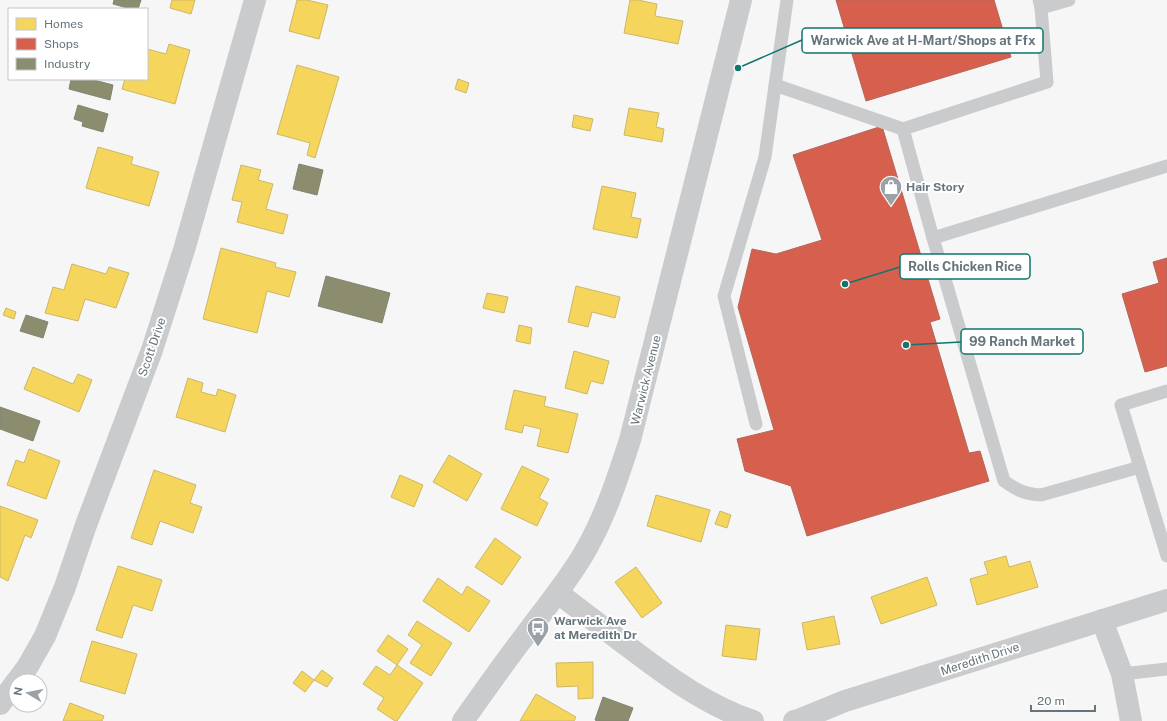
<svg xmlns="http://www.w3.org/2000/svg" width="1167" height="721" viewBox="0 0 1167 721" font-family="'Public Sans',sans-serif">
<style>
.homes{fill:#f6d55c;stroke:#cbb866}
.shops{fill:#d6604d;stroke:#b4665b}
.industry{fill:#8c8c6e;stroke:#818572}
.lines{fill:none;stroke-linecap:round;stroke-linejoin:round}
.service{stroke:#c9cbcc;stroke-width:13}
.minor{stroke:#c9cbcc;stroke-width:22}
.labels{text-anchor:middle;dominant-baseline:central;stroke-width:4;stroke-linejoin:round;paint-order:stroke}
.poi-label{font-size:12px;font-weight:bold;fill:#66747c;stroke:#fff;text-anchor:start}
.street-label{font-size:12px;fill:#66747c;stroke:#fff}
.leader{fill:none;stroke:#0f766e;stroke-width:1.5}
.callout-dot{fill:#0f766e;stroke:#fff;stroke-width:1.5}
.callout{fill:#fff;stroke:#0f766e;stroke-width:1.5}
.callout-label{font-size:13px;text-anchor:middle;font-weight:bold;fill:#66747c}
</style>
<rect width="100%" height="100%" fill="#f6f6f6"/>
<!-- homes -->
<g class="homes">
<polygon points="172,0 195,0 191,14 170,8"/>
<polygon points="297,0 307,0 328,5 319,39 289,31"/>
<polygon points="630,0 638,0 657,4 655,16 683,21 678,44 624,33"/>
<polygon points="169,44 190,50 175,104 122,89 125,79 147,79 147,49 166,54"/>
<polygon points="297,65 339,77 315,158 307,155 310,143 277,134"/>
<polygon points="458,79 469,83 466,93 455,89"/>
<polygon points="629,108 659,113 656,127 664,129 662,142 624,135"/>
<polygon points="574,115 593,119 590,131 572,127"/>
<polygon points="98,147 133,157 131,164 159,172 149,206 86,188"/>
<polygon points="241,165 261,170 258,180 273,184 266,209 288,215 283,234 237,222 242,202 232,200"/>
<polygon points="602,186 636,193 631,217 641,219 637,238 593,229"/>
<polygon points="221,248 276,263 275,267 296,272 289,297 267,291 257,333 203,319"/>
<polygon points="72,264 106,274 109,267 129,273 116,308 85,299 78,321 45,313 53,287 64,290"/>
<polygon points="576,286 620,297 615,318 592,312 588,327 568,322"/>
<polygon points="487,293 508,297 504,313 483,308"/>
<polygon points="6,308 16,312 14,319 3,315"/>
<polygon points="519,325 532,328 530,344 516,341"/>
<polygon points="574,351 609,361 603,384 591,381 587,394 565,388"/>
<polygon points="33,367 73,384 78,374 92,380 79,412 24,389"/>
<polygon points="188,378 203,383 201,392 216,396 218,389 236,395 225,432 176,417"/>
<polygon points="514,390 546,397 544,406 578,414 568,453 537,446 541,429 524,425 522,433 505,429"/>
<polygon points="29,449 60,461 46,499 7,485 16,460 24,463"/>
<polygon points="449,455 482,474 467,501 433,482"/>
<polygon points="522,466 549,479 539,498 548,503 537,526 501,509"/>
<polygon points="154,470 196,485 190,503 202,507 193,533 160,521 152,545 131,538"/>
<polygon points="400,475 423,485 414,507 391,497"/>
<polygon points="656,495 710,510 701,542 647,526"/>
<polygon points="0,506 38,520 31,538 25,535 8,581 0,577"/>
<polygon points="720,511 731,515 727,528 715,524"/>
<polygon points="495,538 521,557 502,585 475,567"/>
<polygon points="1006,556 1009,567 1030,561 1038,587 977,605 970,579 988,574 984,562"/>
<polygon points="118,566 162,580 152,611 133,605 122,638 96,630"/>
<polygon points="636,567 662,603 642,618 615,582"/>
<polygon points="927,577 937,605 881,624 871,597"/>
<polygon points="438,578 462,595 467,586 490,601 469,632 423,601"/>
<polygon points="834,616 840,644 807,650 802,623"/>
<polygon points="417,621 452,643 431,676 410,663 422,645 408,635"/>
<polygon points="726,625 760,629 756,660 722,656"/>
<polygon points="388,635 408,649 397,665 377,651"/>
<polygon points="92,641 137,654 125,694 80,681"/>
<polygon points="593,662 593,698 578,699 578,686 557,687 556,663"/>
<polygon points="397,665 423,683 397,721 395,721 377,709 384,698 363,684 376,666 390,675"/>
<polygon points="322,670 333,678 327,687 314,680"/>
<polygon points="302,671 314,680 305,692 293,683"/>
<polygon points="536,694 576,717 574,721 520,721"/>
<polygon points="70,703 104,716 102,721 63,721"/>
</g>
<!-- shops -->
<g class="shops">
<polygon points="836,0 994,0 1011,57 866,101"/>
<polygon points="882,126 940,319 930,322 969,453 980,451 989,481 807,536 791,486 745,471 737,439 774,430 738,307 752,249 776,254 822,240 793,155"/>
<polygon points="1167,258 1167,366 1145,372 1122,294 1159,283 1153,262"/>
</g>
<!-- industry -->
<g class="industry">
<polygon points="114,0 141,0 138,9 131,9 113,4"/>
<polygon points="71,79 90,79 113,85 110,100 69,89"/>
<polygon points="78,105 108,114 103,132 82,126 83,122 74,119"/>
<polygon points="299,164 323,170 317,195 293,189"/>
<polygon points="326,276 390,293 382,323 318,306"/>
<polygon points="26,315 48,322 43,338 20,331"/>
<polygon points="0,407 40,421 33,441 0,429"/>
<polygon points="603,697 633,708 628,721 598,721 595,720"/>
</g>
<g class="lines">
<!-- service -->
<g class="service">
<polyline points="1039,0 1041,8 1069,0"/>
<polyline points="775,85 903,129"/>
<path d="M1167,166L933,238L1004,481C1017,490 1024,494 1041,495L1140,467L1167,556"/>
<polyline points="933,238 903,129 1047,82 1041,8"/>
<polyline points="756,424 724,296 765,157 787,0"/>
<polyline points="1140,467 1121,405 1167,391"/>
<polyline points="1122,674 1167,669"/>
</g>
<!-- minor -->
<g class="minor">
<path d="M558,593C582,611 606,630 630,648C668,677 708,706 753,721"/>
<polyline points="1102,620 1122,674 1131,721"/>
<polyline points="17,681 28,666 45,636 65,587 86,525 152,350 184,250 255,0"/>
<polyline points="0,704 16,682"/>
<path d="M463,721C483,693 503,664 524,637C545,608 570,579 587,548C606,514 618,477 630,440L741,0"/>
<polyline points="794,721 801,719 845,701 1167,600"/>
</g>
</g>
<!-- icons -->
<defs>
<g id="shop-pin" transform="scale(1.15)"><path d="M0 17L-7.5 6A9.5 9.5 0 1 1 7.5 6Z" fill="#98a2a7" stroke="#fff"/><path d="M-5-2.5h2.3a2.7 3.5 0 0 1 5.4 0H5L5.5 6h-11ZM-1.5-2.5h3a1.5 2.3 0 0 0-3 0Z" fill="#fff"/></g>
<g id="bus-pin" transform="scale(1.15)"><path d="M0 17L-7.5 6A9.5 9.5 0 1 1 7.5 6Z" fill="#98a2a7" stroke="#fff"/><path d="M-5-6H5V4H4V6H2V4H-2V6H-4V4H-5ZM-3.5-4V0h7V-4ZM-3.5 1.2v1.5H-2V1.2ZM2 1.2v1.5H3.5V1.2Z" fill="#fff"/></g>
</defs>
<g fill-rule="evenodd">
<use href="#shop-pin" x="891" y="187"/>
<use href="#bus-pin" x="538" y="628"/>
</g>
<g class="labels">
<!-- poi labels -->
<g class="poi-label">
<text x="906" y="187">Hair Story</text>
<text x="554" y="621">Warwick Ave<tspan x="554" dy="14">at Meredith Dr</tspan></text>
</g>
<!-- street labels -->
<g class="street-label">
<text transform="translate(152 347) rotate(-71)">Scott Drive</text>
<text transform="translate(646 380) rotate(-76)">Warwick Avenue</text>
<text transform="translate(980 659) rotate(-18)">Meredith Drive</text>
</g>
</g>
<!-- callouts -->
<path class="leader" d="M738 68L802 40M845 284L900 267M906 345L961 342"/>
<g class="callout-dot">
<circle cx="738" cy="68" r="4"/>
<circle cx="845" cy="284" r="4"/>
<circle cx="906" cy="345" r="4"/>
</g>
<g class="callout">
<rect x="802" y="28" width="241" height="25" rx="4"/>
<rect x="900" y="254" width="130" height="25" rx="4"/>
<rect x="961" y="329" width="122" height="25" rx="4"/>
</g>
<g class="callout-label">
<text x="923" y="45">Warwick Ave at H-Mart/Shops at Ffx</text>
<text x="965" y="271">Rolls Chicken Rice</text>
<text x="1022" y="346">99 Ranch Market</text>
</g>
<!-- legend -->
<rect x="8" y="8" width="140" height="72" fill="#ffffff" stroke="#c2c7cb"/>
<rect x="16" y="18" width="20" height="12" fill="#f6d55c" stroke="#c2c7cb"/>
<text x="44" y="28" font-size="12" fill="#66747c">Homes</text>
<rect x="16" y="38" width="20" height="12" fill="#d6604d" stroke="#c2c7cb"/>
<text x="44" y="48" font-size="12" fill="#66747c">Shops</text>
<rect x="16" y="58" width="20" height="12" fill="#8c8c6e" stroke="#c2c7cb"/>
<text x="44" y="68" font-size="12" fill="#66747c">Industry</text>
<!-- north arrow -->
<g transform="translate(28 693) rotate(280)"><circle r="19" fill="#ffffff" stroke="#c2c7cb"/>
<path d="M0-3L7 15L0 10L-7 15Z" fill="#98a2a7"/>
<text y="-6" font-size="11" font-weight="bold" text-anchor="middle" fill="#66747c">N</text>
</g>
<!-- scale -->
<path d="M1031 705v6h64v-6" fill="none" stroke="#66747c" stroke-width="2"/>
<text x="1037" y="705" font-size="12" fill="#66747c" stroke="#ffffff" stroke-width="3" paint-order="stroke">20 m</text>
</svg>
